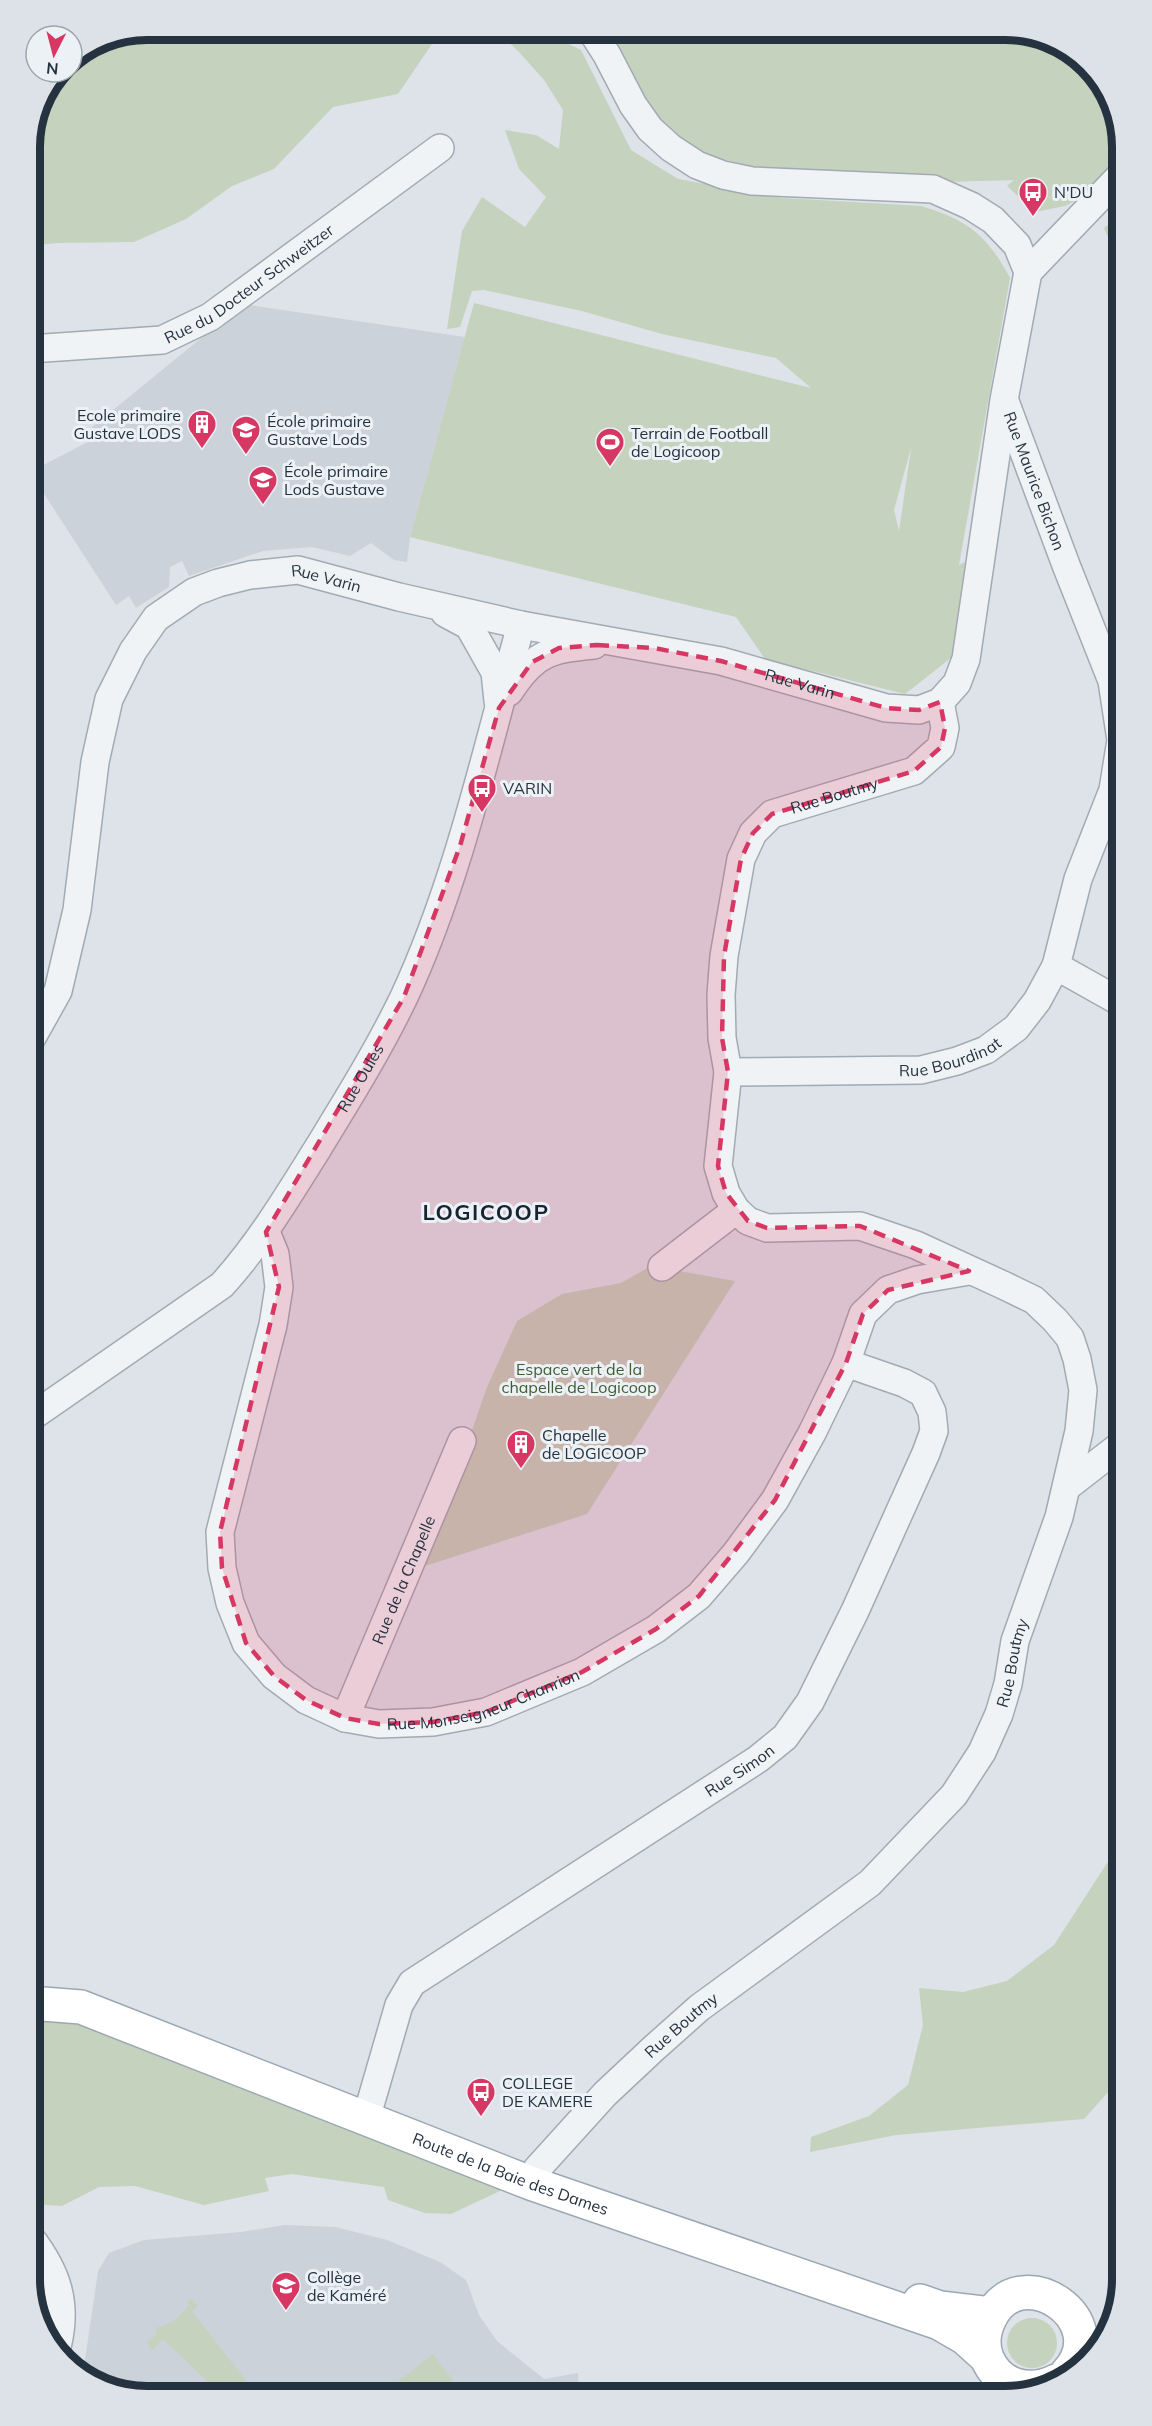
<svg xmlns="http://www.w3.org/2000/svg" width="1152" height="2426" viewBox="0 0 1152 2426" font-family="Mulish,sans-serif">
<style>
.built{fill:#cbd2da}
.green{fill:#c5d2bd;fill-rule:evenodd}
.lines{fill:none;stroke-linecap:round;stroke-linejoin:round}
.minor-casing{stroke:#a2aab2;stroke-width:30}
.major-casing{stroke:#9ba8b4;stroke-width:36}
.minor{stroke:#f0f3f6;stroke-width:27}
.major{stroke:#fff;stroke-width:33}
.marked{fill:#d73763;fill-opacity:0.2;stroke:#d73763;stroke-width:4.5;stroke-dasharray:12 8;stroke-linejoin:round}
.labels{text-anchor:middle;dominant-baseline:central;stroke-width:6;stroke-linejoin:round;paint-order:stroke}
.poi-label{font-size:16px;fill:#25323f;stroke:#ecf1f6;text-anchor:start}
.street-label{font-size:16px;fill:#25323f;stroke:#ecf1f6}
.park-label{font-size:16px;fill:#3f5c32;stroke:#ecf1f6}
.district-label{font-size:22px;font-weight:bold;letter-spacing:1.5px;fill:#182330;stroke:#ecf1f6}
.rim{fill:none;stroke:#25323f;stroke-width:8}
</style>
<rect width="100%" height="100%" fill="#dde3e8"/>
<!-- built -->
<g class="built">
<polygon points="243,304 465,337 410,537 407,562 394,560 371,543 350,556 312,547 263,551 189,576 182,561 170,567 169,587 136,608 129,596 116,605 30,472 90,441 86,432"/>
<polygon points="284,2225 335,2227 387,2240 440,2262 466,2280 479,2315 497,2341 544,2379 578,2373 579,2396 140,2396 83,2374 98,2271 109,2253 144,2240 241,2232"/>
</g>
<!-- green -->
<g class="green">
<polygon points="148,30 448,30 438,35 398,94 333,107 274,169 232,186 186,219 134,242 57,243 30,246 30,140 42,96 59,72 72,72 72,59 103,39"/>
<path d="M496,30H540L581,50L631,150L678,179L784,198L921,206C968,220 987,235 1010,278L959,565L965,562L956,654L905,694L765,659L736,617L410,537L474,303L811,388L776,358L662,334L582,311L484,290L472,291L460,327L447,329L462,231L482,197L525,227L546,197L519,169L505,130L536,135L559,149L563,110L544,80L519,52ZM911,448V449L899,531L894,510Z"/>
<polygon points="608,30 1012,30 1076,54 1113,103 1122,154 1083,197 1065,206 1035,212 1007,186 1014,180 911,183 750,166 699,153 656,119 624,65"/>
<polygon points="1122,213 1122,269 1104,228"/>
<polygon points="651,1266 735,1281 587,1514 425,1566 487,1387 517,1321 562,1294 621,1283"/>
<polygon points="1122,1840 1122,2082 1117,2082 1084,2119 896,2135 810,2152 811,2137 869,2116 908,2085 923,2025 919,1988 963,1992 1007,1981 1054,1945"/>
<polygon points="30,2012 99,2023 506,2183 502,2190 451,2214 425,2213 388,2200 384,2187 292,2174 265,2178 269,2191 204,2205 135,2186 99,2187 62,2206 30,2204"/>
<path d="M192,2299L197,2306L192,2311L256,2394L276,2396H194L206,2380L163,2339L152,2350L147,2342L157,2334L155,2328C169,2326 181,2316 189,2305L187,2302Z"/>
<circle cx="1032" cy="2343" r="25"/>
<polygon points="433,2354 453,2380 432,2396 380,2396"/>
</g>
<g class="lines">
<!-- minor casing -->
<g class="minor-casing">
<g id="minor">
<polyline points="1028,272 1122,174"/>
<path id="s1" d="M30,349L162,340L210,317L440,148"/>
<path id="s2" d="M1006,404L1066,565L1112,681L1121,740L1113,790L1078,879L1056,966"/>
<polyline points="445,613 469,626 495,672 498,701"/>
<path d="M509,692C534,653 550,649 594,645"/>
<path id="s3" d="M30,1041L58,991L77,910L95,762L109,699L133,651L156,618L194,592L218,583L250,575L298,570L399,597L521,625L721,661L886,708L919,710L940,702L957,683L966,659L1004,400L1028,272L1017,245L993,220L971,206L933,189L752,181L723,175L697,165L671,148L650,129L633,105L607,55L591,30"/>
<path id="s4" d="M728,1072L921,1070L957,1061L986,1050L1016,1028L1037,1001L1056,966L1122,1003"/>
<path id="s5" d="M266,1232L275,1254L279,1287L273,1325L220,1532L222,1568L230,1603L246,1643L274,1676L306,1700L345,1718L379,1724L433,1722L486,1712L582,1672L656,1629L699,1596L736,1553L775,1500L812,1433L846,1363L863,1314L888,1290L917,1280L969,1271"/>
<polyline points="662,1267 736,1210"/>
<path id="s6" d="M30,1418L222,1285C260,1243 288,1196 318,1148C348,1099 379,1049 404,997C458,881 487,748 521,625"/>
<polyline points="1068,1486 1122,1444"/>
<path id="s7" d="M345,1718L462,1441"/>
<path id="s8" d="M370,2105L399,2005L412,1983L758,1759L785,1737L810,1702L855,1611L926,1453L934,1431L932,1412L923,1393L904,1383L846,1363"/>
<path id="s9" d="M537,2169L605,2094L653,2049L699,2008L870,1883L954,1795L982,1752L999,1714L1008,1684L1015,1641L1059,1517L1079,1431L1083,1390L1077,1359L1070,1338L1055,1320L1034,1300L1003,1285L916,1245L860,1226L767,1228L748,1221L736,1210L726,1193L718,1166L728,1072L722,1038L721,995L724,956L741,859L753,833L772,814L914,771L941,747L945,728L940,702"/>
<path d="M30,2237C57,2272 68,2303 57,2347"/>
</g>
</g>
<!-- major casing -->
<g class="major-casing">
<g id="major">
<path id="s10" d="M30,2003L81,2007L533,2184L939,2323L965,2338L986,2357"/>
<polyline points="920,2301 940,2308 991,2314"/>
<path d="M1056,2381C1030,2394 999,2387 987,2358C982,2345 984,2330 990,2318C1020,2256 1116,2320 1067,2373"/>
</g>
</g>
<!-- minor -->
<use href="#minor" class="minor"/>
<!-- major -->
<use href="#major" class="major"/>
</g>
<!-- marked area -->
<path class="marked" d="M597,645L654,648L721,661L886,708L919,710L940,702L945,728L941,747L914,771L772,814L753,833L741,859L724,956L722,1038L728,1072L718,1166L726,1193L748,1221L767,1228L860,1226L969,1271L888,1290L863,1314L846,1363L775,1500L699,1596L656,1629L582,1672L486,1712L433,1722L379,1724L345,1718L306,1700L274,1676L246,1643L222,1568L220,1532L279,1287L266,1232L404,997L460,846L499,708L532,662L559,648Z"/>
<!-- icons -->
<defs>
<g id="bus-pin" transform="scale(1.5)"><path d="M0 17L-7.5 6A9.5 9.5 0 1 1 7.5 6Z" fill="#d73763" stroke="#ecf1f6"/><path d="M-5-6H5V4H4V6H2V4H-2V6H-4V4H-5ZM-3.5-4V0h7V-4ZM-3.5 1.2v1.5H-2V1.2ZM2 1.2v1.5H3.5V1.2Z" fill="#fff"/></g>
<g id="building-pin" transform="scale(1.5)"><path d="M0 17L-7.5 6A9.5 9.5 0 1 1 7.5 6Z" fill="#d73763" stroke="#ecf1f6"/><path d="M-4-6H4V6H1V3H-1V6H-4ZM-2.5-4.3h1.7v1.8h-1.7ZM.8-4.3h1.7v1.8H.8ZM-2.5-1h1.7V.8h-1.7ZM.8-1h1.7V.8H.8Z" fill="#fff"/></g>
<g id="school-pin" transform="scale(1.5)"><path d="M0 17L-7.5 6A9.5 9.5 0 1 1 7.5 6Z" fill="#d73763" stroke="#ecf1f6"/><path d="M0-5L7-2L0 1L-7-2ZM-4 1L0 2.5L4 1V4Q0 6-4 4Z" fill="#fff"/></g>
<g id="stadium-pin" transform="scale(1.5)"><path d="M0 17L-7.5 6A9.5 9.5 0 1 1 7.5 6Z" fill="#d73763" stroke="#ecf1f6"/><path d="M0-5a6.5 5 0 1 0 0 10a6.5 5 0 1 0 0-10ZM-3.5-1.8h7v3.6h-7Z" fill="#fff"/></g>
</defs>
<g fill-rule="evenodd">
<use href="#bus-pin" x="1033" y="192"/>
<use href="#building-pin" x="202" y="424"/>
<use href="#school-pin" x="246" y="430"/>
<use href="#stadium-pin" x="610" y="442"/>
<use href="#school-pin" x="263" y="480"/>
<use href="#bus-pin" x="482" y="788"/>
<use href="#building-pin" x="521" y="1444"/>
<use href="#bus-pin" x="481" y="2092"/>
<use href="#school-pin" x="286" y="2286"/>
</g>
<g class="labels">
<!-- poi labels -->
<g class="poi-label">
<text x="1054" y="192">N'DU</text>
<text x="181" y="415" text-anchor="end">Ecole primaire<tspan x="181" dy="18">Gustave LODS</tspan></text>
<text x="267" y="421">École primaire<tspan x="267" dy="18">Gustave Lods</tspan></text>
<text x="631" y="433">Terrain de Football<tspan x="631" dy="18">de Logicoop</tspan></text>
<text x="284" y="471">École primaire<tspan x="284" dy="18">Lods Gustave</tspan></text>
<text x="503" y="788">VARIN</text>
<text x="542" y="1435">Chapelle<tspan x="542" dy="18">de LOGICOOP</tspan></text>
<text x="502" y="2083">COLLEGE<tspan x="502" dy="18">DE KAMERE</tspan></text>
<text x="307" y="2277">Collège<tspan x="307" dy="18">de Kaméré</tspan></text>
</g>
<!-- street labels -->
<g class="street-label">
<text stroke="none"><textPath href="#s1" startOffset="236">Rue du Docteur Schweitzer</textPath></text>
<text stroke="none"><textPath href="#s2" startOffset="82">Rue Maurice Bichon</textPath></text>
<text stroke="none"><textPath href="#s3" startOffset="630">Rue Varin</textPath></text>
<text stroke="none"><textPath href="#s3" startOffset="1116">Rue Varin</textPath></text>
<text stroke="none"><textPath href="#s9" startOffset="1894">Rue Boutmy</textPath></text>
<text stroke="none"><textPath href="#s4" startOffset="224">Rue Bourdinat</textPath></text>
<text stroke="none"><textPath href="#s6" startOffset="483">Rue Oules</textPath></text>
<text stroke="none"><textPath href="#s7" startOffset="150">Rue de la Chapelle</textPath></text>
<text stroke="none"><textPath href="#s9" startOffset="708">Rue Boutmy</textPath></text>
<text stroke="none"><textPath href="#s5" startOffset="693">Rue Monseigneur Chanrion</textPath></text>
<text stroke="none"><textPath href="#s8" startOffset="520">Rue Simon</textPath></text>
<text stroke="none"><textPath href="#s9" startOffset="204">Rue Boutmy</textPath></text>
<text stroke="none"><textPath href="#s10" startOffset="512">Route de la Baie des Dames</textPath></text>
</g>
<!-- park labels -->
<g class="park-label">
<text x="579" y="1369">Espace vert de la<tspan x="579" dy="18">chapelle de Logicoop</tspan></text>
</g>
<!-- district labels -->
<g class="district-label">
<text x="486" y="1212">LOGICOOP</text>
</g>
</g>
<!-- crop -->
<path d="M0 0H1152V2426H0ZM147 40H1005A107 107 0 0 1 1112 147V2279A107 107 0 0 1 1005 2386H147A107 107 0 0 1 40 2279V147A107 107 0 0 1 147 40Z" fill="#dce2e7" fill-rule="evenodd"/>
<path class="rim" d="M147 40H1005A107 107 0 0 1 1112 147V2279A107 107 0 0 1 1005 2386H147A107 107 0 0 1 40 2279V147A107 107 0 0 1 147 40Z"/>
<!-- north arrow -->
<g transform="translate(54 54) rotate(186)"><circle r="28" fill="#ecf1f6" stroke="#9ca5ad" stroke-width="1.5"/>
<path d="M0-4.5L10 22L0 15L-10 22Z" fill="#d73763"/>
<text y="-9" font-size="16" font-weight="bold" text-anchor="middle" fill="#25323f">N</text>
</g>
</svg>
